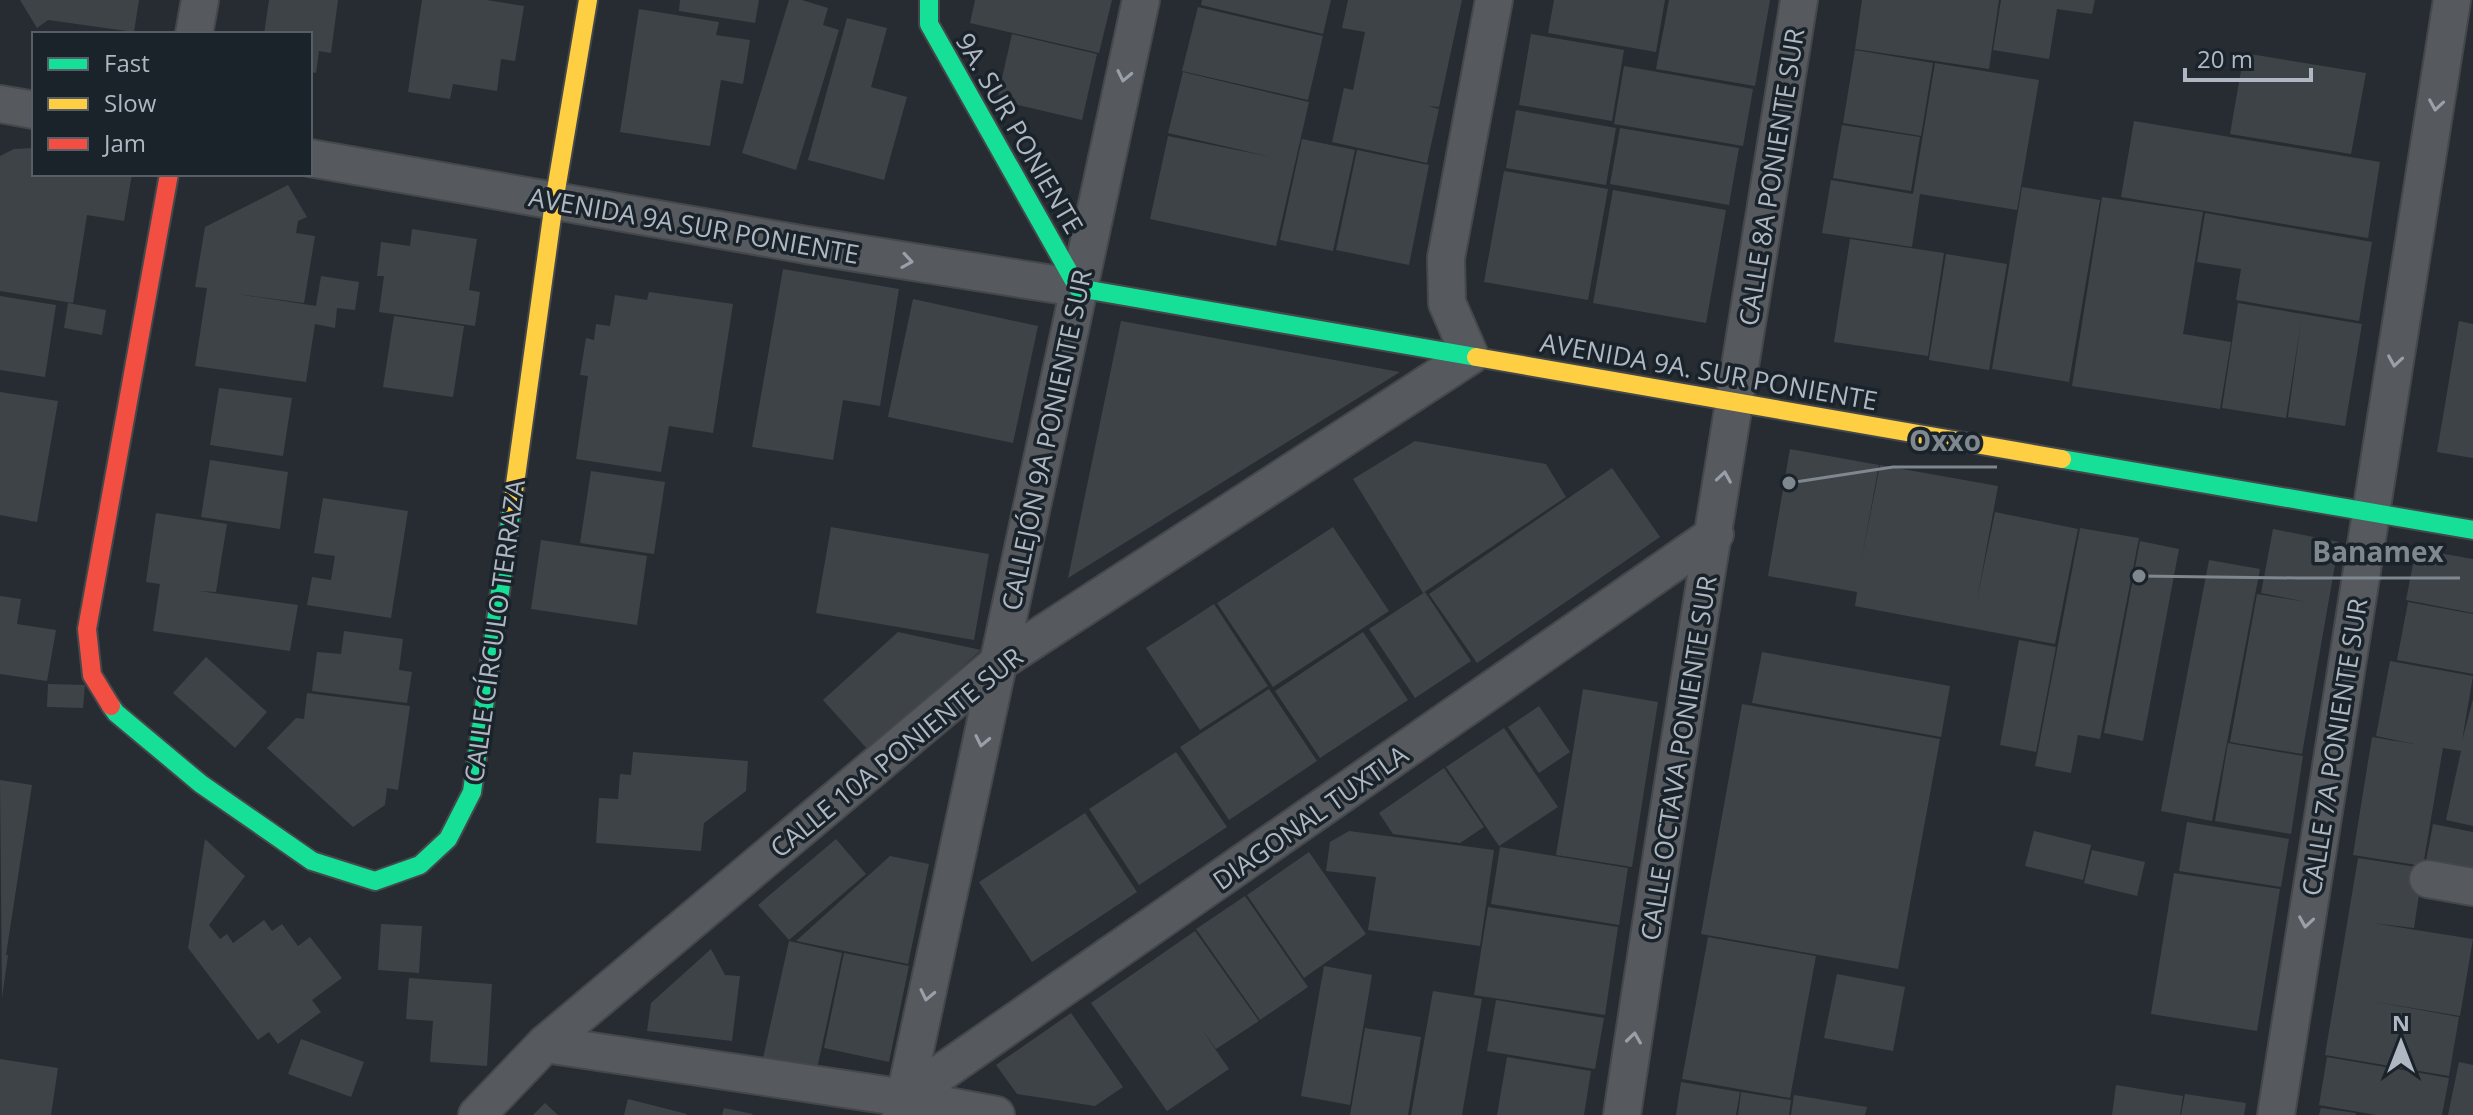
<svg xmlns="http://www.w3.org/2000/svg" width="2473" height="1115" viewBox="0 0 2473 1115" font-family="'Open Sans',sans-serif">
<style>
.building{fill:#3e4348}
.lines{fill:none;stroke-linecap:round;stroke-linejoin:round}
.street-casing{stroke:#44484b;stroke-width:40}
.fast-casing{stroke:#44484b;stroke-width:22}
.slow-casing{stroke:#44484b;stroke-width:22}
.jam-casing{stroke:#44484b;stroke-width:22}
.street{stroke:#565a5f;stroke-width:36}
.fast{stroke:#16e098;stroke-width:18}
.slow{stroke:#ffcf43;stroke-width:18}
.jam{stroke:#f24e42;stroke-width:18}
.oneway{stroke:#99a0a9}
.labels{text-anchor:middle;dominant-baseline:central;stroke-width:7;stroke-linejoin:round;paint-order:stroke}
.street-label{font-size:26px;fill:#afb8c2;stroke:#1a222a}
.leader{fill:none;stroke:#7f878f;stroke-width:3}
.callout-dot{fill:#7f878f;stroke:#1a222a;stroke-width:3}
.callout-label{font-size:28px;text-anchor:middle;font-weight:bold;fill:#7f878f;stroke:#1a222a;stroke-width:7;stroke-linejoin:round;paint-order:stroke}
</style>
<rect width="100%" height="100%" fill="#262c31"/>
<!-- building -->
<g class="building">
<polygon points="20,0 139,0 134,32 48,20 37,28"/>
<polygon points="269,0 338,0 331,53 319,51 316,73 310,72 310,34 264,34"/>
<polygon points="422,0 487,0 524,6 515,61 501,59 497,91 453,84 450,99 408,92"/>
<polygon points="680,0 759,0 755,23 679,11"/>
<polygon points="789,0 802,0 828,8 823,25 839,30 796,170 742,153"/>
<polygon points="975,0 1112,0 1099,53 970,23"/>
<polygon points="1202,0 1331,0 1323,34 1201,5"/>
<polygon points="1348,0 1462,0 1439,107 1428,106 1439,109 1427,163 1332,142 1344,88 1353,90 1365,32 1342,28"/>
<polygon points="1554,0 1665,0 1656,52 1548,33"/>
<polygon points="1669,0 1770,0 1755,86 1656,69"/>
<polygon points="1862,0 1999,0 1989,69 1855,49"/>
<polygon points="2001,0 2095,0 2092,14 2057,9 2049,59 1993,50"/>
<polygon points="1198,7 1323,36 1308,100 1182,71"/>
<polygon points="639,9 719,22 716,35 750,40 743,84 721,80 710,146 620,132"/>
<polygon points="847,18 887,28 871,87 907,97 884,180 808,160"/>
<polygon points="1012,34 1097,54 1082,120 997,100"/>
<polygon points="1531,34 1624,50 1612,121 1519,105"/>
<polygon points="1855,50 1933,63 1921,136 1843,123"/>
<polygon points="2244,53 2366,73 2351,154 2230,134"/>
<polygon points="1935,63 2039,80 2017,210 1920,194 1912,247 1822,233 1831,180 1913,194"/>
<polygon points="1624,66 1753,89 1743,146 1614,124"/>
<polygon points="1183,72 1309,102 1276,246 1150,219 1168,136 1271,157 1168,133"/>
<polygon points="1516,110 1616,128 1606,185 1506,168"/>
<polygon points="2134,121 2380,162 2368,238 2121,197"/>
<polygon points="1842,125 1920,137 1911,191 1833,178"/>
<polygon points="1620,128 1739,148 1729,205 1610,184"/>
<polygon points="1302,139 1355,150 1333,251 1280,240"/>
<polygon points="34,148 34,174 132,174 124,221 87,215 73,303 0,291 0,156 14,149"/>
<polygon points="1357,150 1429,165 1409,265 1336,250"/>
<polygon points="1504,171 1608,189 1588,300 1484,282"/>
<polygon points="288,185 307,217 298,221 296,233 315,236 304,303 237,294 316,306 321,276 359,282 355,310 337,308 335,328 315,324 306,382 195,366 207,288 195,287 205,227"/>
<polygon points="2022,187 2100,200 2069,382 1992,369"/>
<polygon points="1613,190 1726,210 1706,323 1593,303"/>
<polygon points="2102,197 2203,212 2183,334 2231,342 2220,409 2072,386"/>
<polygon points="2205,213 2372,242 2359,321 2236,300 2241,269 2197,262"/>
<polygon points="412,229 477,239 469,290 480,292 475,326 379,312 384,276 377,276 381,242 410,246"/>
<polygon points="1850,239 1944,253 1928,356 1834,342"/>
<polygon points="1946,254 2007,264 1989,370 1929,360"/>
<polygon points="783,269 899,289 880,406 843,400 833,460 752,447"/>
<polygon points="649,292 733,304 713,433 669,426 661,472 576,459 588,376 580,375 586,338 594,340 596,324 610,326 615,295 647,300"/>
<polygon points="0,296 56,305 45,377 0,370"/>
<polygon points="913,299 1038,326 1013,443 888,417"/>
<polygon points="68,303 106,310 102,335 64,328"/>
<polygon points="2238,303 2362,324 2345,426 2288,417 2301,322 2286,418 2222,408"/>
<polygon points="394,316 464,326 453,397 383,387"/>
<polygon points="1121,321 1400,372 1068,578"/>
<polygon points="2459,321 2473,324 2473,458 2437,452"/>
<polygon points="219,388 292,398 283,456 210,445"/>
<polygon points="0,392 58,401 37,522 0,515"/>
<polygon points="1415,441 1546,464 1566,497 1423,593 1353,479"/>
<polygon points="1790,449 1879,465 1861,562 1880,465 1998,486 1977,600 1995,512 2078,529 2055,644 1855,606 1857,592 1768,576"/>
<polygon points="210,460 288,472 280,529 201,517"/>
<polygon points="1612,468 1660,537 1477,663 1429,594"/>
<polygon points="591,471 665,482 654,554 580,543"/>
<polygon points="323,498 408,511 391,618 307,605 312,577 331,580 335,556 314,553"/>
<polygon points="156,513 227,524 216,592 199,591 298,605 290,651 153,631 160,584 146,582"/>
<polygon points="831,527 989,554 974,640 816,613"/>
<polygon points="1333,527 1389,611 1273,687 1217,603"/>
<polygon points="2080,528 2139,538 2100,739 2078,735 2071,773 2035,766"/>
<polygon points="2273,529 2339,542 2302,754 2230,742 2257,594 2307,602 2261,593"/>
<polygon points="541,540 647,556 637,625 531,609"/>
<polygon points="2140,541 2179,549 2143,741 2104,733"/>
<polygon points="2416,549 2473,559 2473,613 2406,600"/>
<polygon points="2209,560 2260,569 2212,821 2161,811"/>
<polygon points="1425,592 1471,661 1415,698 1369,629"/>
<polygon points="0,596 21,599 17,624 56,630 47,681 0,674"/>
<polygon points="2408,602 2473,614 2473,674 2397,660"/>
<polygon points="1214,604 1268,686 1200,730 1146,648"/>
<polygon points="344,631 403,639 399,670 412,672 407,703 312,691 317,652 341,654"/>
<polygon points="898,632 981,650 869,751 823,700"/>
<polygon points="1363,632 1408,700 1320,758 1275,691"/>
<polygon points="2019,640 2056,647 2036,752 2000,745"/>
<polygon points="1762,652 1950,686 1941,737 1752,703"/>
<polygon points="206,657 267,712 235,748 173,693"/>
<polygon points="2390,661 2473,676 2462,741 2473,699 2473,826 2446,820 2461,751 2443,748 2423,866 2353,855 2372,737 2414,744 2376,736"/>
<polygon points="48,684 85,685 83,708 47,707"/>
<polygon points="1269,689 1317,761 1229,820 1180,747"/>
<polygon points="1583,689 1658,702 1632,867 1556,855"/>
<polygon points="307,693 410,706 398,790 387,788 385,805 353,827 267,748 296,718 304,719"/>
<polygon points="1742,704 1940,739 1898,969 1701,934"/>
<polygon points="1539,706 1570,752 1539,773 1508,727"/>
<polygon points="1504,728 1558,807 1499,846 1446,767"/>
<polygon points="2228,743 2303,756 2291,834 2215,821"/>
<polygon points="633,752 748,761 746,791 704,823 701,851 596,843 599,798 618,799 620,774 631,775"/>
<polygon points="1176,752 1227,827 1139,885 1089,809"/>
<polygon points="1444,768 1484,827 1460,843 1393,834 1379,813"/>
<polygon points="0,780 32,785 6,955 8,955 2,998"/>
<polygon points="1085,813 1137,892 1032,962 979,882"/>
<polygon points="2187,822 2289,839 2281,887 2179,871"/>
<polygon points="2433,824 2473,832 2473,880 2424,871"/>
<polygon points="1349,831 1494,850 1480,946 1368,930 1376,877 1326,871 1330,842"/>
<polygon points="2034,831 2091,845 2083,880 2025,866"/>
<polygon points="205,839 245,876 209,925 220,939 227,934 233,943 264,920 272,931 282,924 298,946 310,937 342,978 312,1000 321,1012 278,1044 269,1032 258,1040 188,948"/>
<polygon points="836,839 866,874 789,940 758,905"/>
<polygon points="1500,847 1628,868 1619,925 1491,904"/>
<polygon points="2092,850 2145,862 2137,896 2084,883"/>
<polygon points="1309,852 1366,934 1304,978 1247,895"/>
<polygon points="890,856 929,864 908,964 796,941"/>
<polygon points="2358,858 2423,868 2414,928 2372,923 2473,939 2460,1016 2371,1001 2459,1017 2449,1076 2325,1055"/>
<polygon points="2174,873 2280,889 2257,1031 2151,1014"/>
<polygon points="1245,896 1308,987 1260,1020 1196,929"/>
<polygon points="1488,907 1618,927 1605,1015 1474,995"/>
<polygon points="381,924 422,926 419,973 378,970"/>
<polygon points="1195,931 1259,1021 1216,1049 1200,1027 1229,1069 1167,1111 1091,1003"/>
<polygon points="1708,937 1816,956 1790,1098 1682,1079"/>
<polygon points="789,941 842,953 817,1069 763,1058"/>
<polygon points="711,949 725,975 740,976 732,1041 647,1031 651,1003"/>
<polygon points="844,953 909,966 889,1062 824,1048"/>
<polygon points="1324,966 1372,975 1350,1105 1301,1096"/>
<polygon points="1837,974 1905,987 1893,1051 1824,1038"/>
<polygon points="409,978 492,984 487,1066 430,1062 433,1021 406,1019"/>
<polygon points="1433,991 1482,999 1462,1115 1411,1115"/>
<polygon points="1496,1000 1604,1018 1595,1069 1487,1051"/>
<polygon points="1071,1013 1123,1087 1095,1106 1017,1094 996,1065"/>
<polygon points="1365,1028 1421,1037 1408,1115 1350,1115"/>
<polygon points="301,1039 364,1062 351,1097 288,1074"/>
<polygon points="1507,1057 1591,1071 1584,1115 1497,1115"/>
<polygon points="2327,1057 2449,1078 2442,1115 2376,1115 2319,1105"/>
<polygon points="0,1059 58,1068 51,1115 0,1115"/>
<polygon points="2459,1062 2473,1065 2473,1115 2448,1115"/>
<polygon points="1681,1082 1740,1092 1736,1115 1676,1115"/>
<polygon points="2116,1085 2183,1096 2180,1115 2112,1115"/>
<polygon points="1741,1092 1791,1100 1789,1115 1738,1115"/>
<polygon points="2185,1094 2246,1103 2244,1115 2181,1115"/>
<polygon points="1794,1095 1867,1107 1865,1115 1791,1115"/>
<polygon points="628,1099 687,1114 686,1115 624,1115"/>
<polygon points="545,1103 558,1115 533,1115"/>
<polygon points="724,1108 753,1114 752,1115 722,1115"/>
<polygon points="2321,1108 2356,1113 2356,1115 2319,1115"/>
</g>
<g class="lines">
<!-- street casing -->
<g class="street-casing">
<g id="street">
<polyline points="194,34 200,0"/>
<polyline points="0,104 34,110"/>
<polyline points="310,158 812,246 1078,288"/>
<polyline points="2428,879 2473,887"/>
<polyline points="545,1044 905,1098 996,1115"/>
<polyline points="905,1098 1715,534"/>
<polyline points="477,1115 545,1044 998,663 1470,356 1447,303 1446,258 1494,0"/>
<polyline points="901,1115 1141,0"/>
<path d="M1622,1115C1677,743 1740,372 1799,0"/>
<polyline points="2276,1115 2452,0"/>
</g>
</g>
<!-- fast casing -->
<g class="fast-casing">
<g id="fast">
<polyline points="929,0 929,24 1078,288 1476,357"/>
<polyline points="2062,459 2473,530"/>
<polyline points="111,706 116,713 201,784 312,861 375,881 420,865 448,839 472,792 512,506"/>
</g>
</g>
<!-- slow casing -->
<g class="slow-casing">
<g id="slow">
<polyline points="1476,357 2062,459"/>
<polyline points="512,506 554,202 588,0"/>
</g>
</g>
<!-- jam casing -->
<g class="jam-casing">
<polyline id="jam" points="111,706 92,675 87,629 169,174"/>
</g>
<!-- street -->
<use href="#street" class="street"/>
<!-- fast -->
<use href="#fast" class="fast"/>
<!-- slow -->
<use href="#slow" class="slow"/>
<!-- jam -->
<use href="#jam" class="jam"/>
</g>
<!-- one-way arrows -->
<defs><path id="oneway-chevron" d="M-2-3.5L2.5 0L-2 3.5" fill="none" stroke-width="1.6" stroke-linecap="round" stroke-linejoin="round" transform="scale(2)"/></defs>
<g class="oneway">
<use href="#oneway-chevron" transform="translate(1124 76) rotate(102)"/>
<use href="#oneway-chevron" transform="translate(2436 105) rotate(99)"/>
<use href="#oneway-chevron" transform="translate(907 261) rotate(9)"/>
<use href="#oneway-chevron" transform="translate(2395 361) rotate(99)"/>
<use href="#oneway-chevron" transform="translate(1724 477) rotate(-81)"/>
<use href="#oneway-chevron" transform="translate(982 741) rotate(102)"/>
<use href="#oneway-chevron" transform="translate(2306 922) rotate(99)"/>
<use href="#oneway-chevron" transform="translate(927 995) rotate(102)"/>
<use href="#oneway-chevron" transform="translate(1634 1038) rotate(-82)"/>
</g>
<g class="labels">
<!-- street labels -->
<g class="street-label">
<text transform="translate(1020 133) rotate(60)">9A. SUR PONIENTE</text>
<text transform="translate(1771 177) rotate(-81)">CALLE 8A PONIENTE SUR</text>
<text transform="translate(694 225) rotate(10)">AVENIDA 9A SUR PONIENTE</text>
<text transform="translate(1709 371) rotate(10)">AVENIDA 9A. SUR PONIENTE</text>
<text transform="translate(1046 440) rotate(-78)">CALLEJÓN 9A PONIENTE SUR</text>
<text transform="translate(494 631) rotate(-82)">CALLE CÍRCULO TERRAZA</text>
<text transform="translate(2334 747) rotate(-81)">CALLE 7A PONIENTE SUR</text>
<text transform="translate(896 752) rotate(-39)">CALLE 10A PONIENTE SUR</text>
<text transform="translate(1678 758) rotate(-81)">CALLE OCTAVA PONIENTE SUR</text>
<text transform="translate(1310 817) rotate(-35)">DIAGONAL TUXTLA</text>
</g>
</g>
<!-- callouts -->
<path class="leader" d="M1789 483L1893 467H1997M2139 576L2297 578H2460"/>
<g class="callout-dot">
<circle cx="1789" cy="483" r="8"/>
<circle cx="2139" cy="576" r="8"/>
</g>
<g class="callout-label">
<text x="1945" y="451">Oxxo</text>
<text x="2378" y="562">Banamex</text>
</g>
<!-- legend -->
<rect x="32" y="32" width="280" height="144" fill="#1a222a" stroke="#565e67" stroke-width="2"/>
<rect x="48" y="58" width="40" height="12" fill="#16e098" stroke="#565e67" stroke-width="2"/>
<text x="104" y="72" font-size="24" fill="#afb8c2">Fast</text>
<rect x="48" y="98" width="40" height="12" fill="#ffcf43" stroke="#565e67" stroke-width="2"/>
<text x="104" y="112" font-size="24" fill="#afb8c2">Slow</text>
<rect x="48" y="138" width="40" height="12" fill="#f24e42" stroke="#565e67" stroke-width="2"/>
<text x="104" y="152" font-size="24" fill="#afb8c2">Jam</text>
<!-- north arrow -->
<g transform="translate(2401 1043)" stroke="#1a222a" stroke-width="6" paint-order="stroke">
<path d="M0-6L14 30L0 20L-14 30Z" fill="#afb8c2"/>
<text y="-12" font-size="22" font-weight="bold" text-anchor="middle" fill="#afb8c2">N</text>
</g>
<!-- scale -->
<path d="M2185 68v12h126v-12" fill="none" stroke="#afb8c2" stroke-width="4"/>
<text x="2197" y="68" font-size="24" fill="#afb8c2" stroke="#1a222a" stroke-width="6" paint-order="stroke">20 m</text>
</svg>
